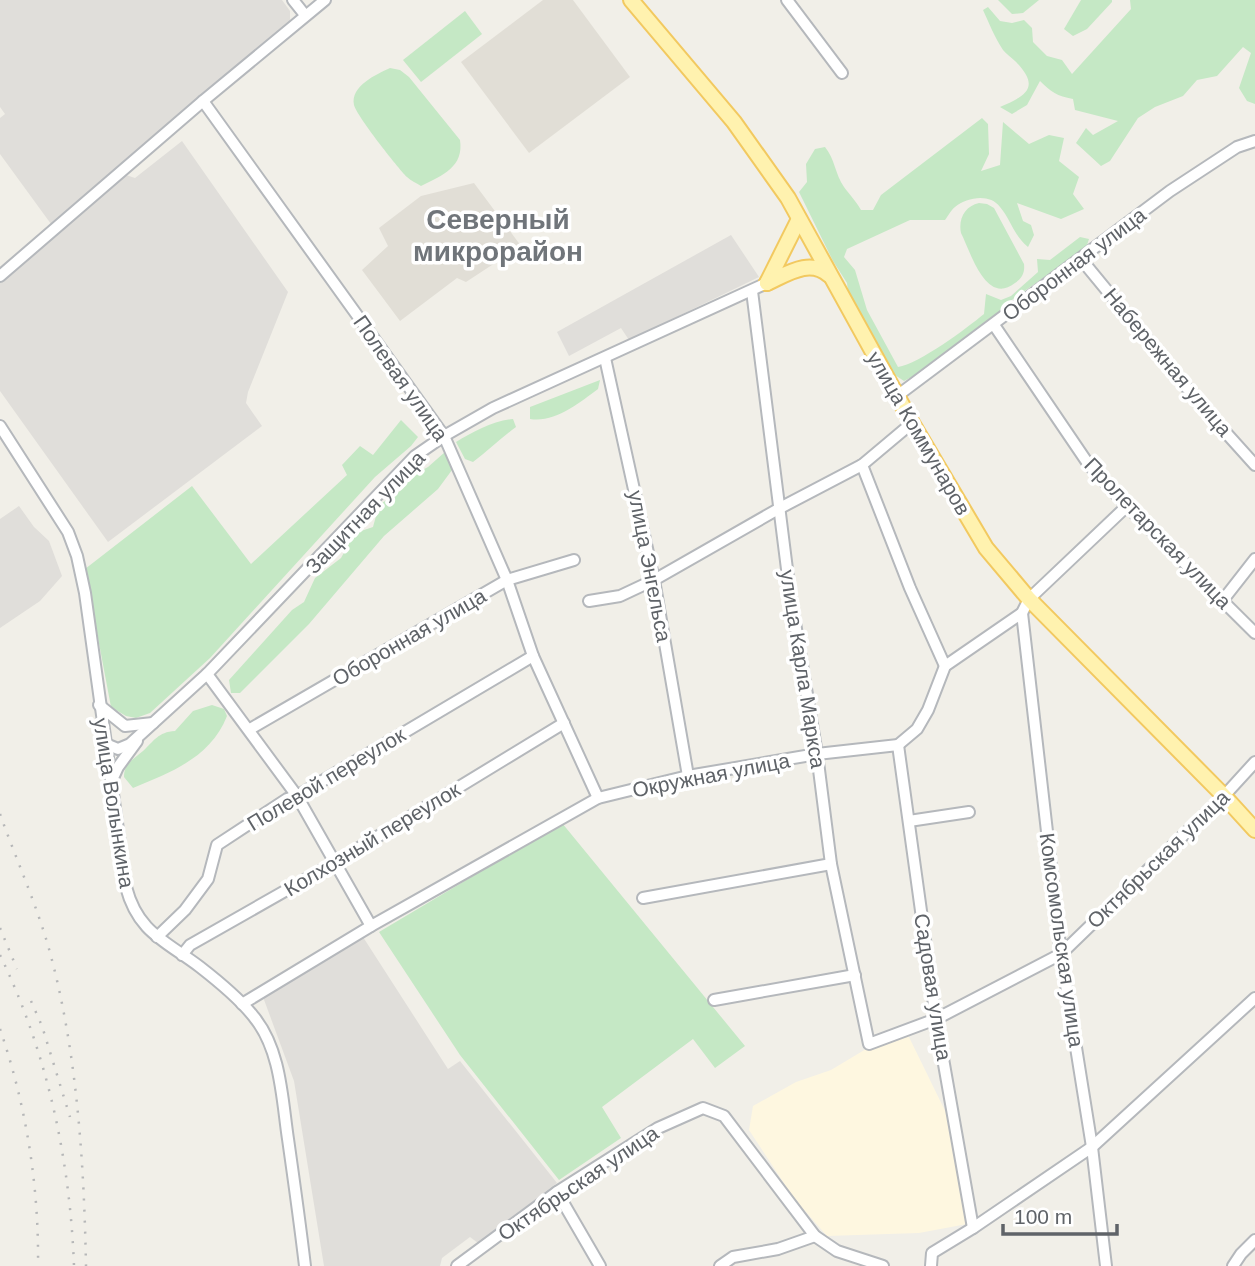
<svg xmlns="http://www.w3.org/2000/svg" width="1255" height="1266" viewBox="0 0 1255 1266" font-family="Helvetica,sans-serif">
<style>
.commercial{fill:#fef7e0}
.industrial{fill:#e0deda}
.education{fill:#e1ded6}
.green{fill:#c5e8c5}
.lines{fill:none;stroke-linecap:round;stroke-linejoin:round}
.minor-casing{stroke:#b5b8bc;stroke-width:14}
.major-casing{stroke:#f2c960;stroke-width:18}
.minor{stroke:#fff;stroke-width:10}
.major{stroke:#fff2af;stroke-width:14}
.rail{stroke:#b6b7b8;stroke-width:2.5;stroke-dasharray:2 9;stroke-linecap:butt}
.labels{text-anchor:middle;dominant-baseline:central;stroke-width:7;stroke-linejoin:round;paint-order:stroke}
.street-label{font-size:21px;fill:#5f6368;stroke:#fff}
.district-label{font-size:28px;font-weight:bold;fill:#70757a;stroke:#fff}
</style>
<rect width="100%" height="100%" fill="#f1efe8"/>
<!-- commercial -->
<polygon class="commercial" points="908,1035 951,1123 967,1224 919,1233 827,1236 793,1197 749,1130 753,1106 796,1082 831,1070 871,1046"/>
<!-- industrial -->
<g class="industrial">
<polygon points="0,0 282,0 290,11 290,21 51,224 0,154 0,118 5,114 0,107"/>
<polygon points="182,141 288,292 248,392 246,403 262,426 108,542 0,391 0,281 126,175 135,178"/>
<polygon points="731,235 759,277 629,340 621,328 569,356 557,332"/>
<polygon points="19,506 34,527 49,541 62,576 40,601 0,628 0,519"/>
<polygon points="363,937 448,1069 460,1061 557,1183 478,1243 470,1237 442,1258 440,1266 324,1266 294,1081 263,997"/>
</g>
<!-- education -->
<g class="education">
<polygon points="543,0 573,0 630,77 529,153 461,62"/>
<polygon points="474,183 521,246 466,282 457,278 400,321 362,270 388,246 379,228 421,196"/>
</g>
<!-- green -->
<g class="green">
<polygon points="998,0 1039,0 1023,13 1012,14"/>
<polygon points="1081,0 1112,0 1112,2 1087,29 1073,36 1064,29"/>
<path d="M1130,0H1255V104L1247,101L1239,88L1251,53L1243,47L1217,76L1197,80L1183,96L1155,107L1138,118L1110,161L1101,166L1076,143L1086,128L1093,135L1118,121L1075,110L1073,99C1057,96 1051,92 1040,81L1027,105L1012,114L1000,107C1025,96 1042,88 1015,61C1011,57 1006,54 1003,50C995,38 989,23 983,10L988,7L1000,21L1012,23L1024,20L1032,28L1033,42L1047,56L1062,60L1072,74L1131,9Z"/>
<polygon points="465,11 482,34 421,82 403,60"/>
<path d="M390,68L400,70L409,77L460,140C464,167 443,175 421,186C417,183 411,181 407,177C398,168 356,115 354,105C350,86 377,74 390,68Z"/>
<path d="M982,118L988,124L989,154L981,171L1000,165L1003,122L1029,144L1049,135L1064,138L1059,161L1079,177L1073,194L1084,209L1061,219L1017,203L1023,221L1031,225L1034,235L1028,247C1014,236 1011,220 1000,207C990,193 967,197 955,207C951,210 948,216 945,220H910L847,249L844,257L855,270L867,310L898,367C919,364 967,328 984,314L986,294L1001,300L1011,296L1038,272L1037,259L1050,260L1080,237L1089,239L1086,248L1009,302L1004,310L921,372L904,381L895,375L848,292L847,283L833,261L799,192L807,182L806,164L815,149L825,147C835,159 835,174 844,187C850,195 856,201 861,210H873L881,195Z"/>
<path d="M979,203L987,204L994,208L1024,264C1025,273 1022,278 1015,283C986,306 971,253 961,233C958,219 965,206 979,203Z"/>
<path d="M600,380L598,389C579,403 555,423 530,419V407Z"/>
<path d="M513,419L516,427C501,438 488,451 473,462L465,459L456,442C473,432 493,421 513,419Z"/>
<polygon points="401,420 418,437 411,446 375,477 210,658 150,713 136,718 126,716 111,707 85,569 192,486 251,564 347,475 342,465 360,446 373,455"/>
<polygon points="445,452 452,470 438,489 384,536 309,624 240,693 231,693 229,680 292,610 304,602 315,578 341,558 355,533 373,527 379,505 400,491 411,476 428,467"/>
<path d="M212,705L224,709L227,716C211,757 172,772 133,788L124,777C124,763 134,759 143,751C154,741 158,732 175,731L193,711Z"/>
<polygon points="562,823 745,1046 715,1068 693,1039 602,1107 621,1138 559,1180 460,1055 379,932"/>
</g>
<g class="lines">
<!-- minor casing -->
<g class="minor-casing">
<g id="minor">
<polyline points="293,0 305,15"/>
<polyline points="787,0 842,73"/>
<polyline points="203,101 444,436 507,580 533,656 598,798"/>
<polyline points="1081,259 1201,405 1255,465"/>
<polyline points="0,276 203,101 325,0"/>
<polyline points="752,291 790,593 817,754 831,864 869,1044 936,1019 1061,954 1224,796 1255,762"/>
<polyline points="994,325 1089,465 1127,506 1255,633"/>
<polyline points="605,358 654,580 688,776"/>
<polyline points="897,396 1170,191 1237,147 1255,141"/>
<path d="M0,426L68,532L77,556L85,593L126,887C138,933 166,941 200,967C218,981 240,999 254,1017C281,1050 282,1099 288,1139C294,1181 300,1224 305,1266"/>
<polyline points="862,465 910,588 945,666"/>
<polyline points="1223,600 1255,559"/>
<polyline points="589,601 620,596 654,580 780,508 862,465 912,423"/>
<polyline points="1022,613 1061,954 1092,1147 1106,1266"/>
<polyline points="207,674 297,796 371,926"/>
<polyline points="99,705 125,726 153,723"/>
<polyline points="250,729 507,580 574,560"/>
<polyline points="106,744 118,749 130,744 207,674 415,456 444,436 493,408 767,283"/>
<polyline points="898,745 936,1019 973,1228"/>
<polyline points="112,780 118,767 137,741"/>
<polyline points="909,821 969,812"/>
<polyline points="643,898 831,864"/>
<polyline points="157,937 185,910 208,879 217,845 287,799 297,796 533,656"/>
<polyline points="182,955 190,945 336,862 564,723"/>
<polyline points="714,1000 855,975"/>
<polyline points="242,1004 371,926 598,798 688,776 817,754 898,745 917,729 928,710 945,666 1022,613 1029,599 1127,506"/>
<polyline points="557,1192 600,1266"/>
<polyline points="457,1266 557,1192 658,1128 703,1108 724,1116 815,1236 837,1251 883,1266"/>
<polyline points="720,1266 733,1257 778,1249 815,1236"/>
<polyline points="931,1266 932,1253 973,1228 1092,1147 1255,998"/>
<polyline points="1233,1266 1241,1254 1255,1240"/>
</g>
</g>
<!-- major casing -->
<g class="major-casing">
<g id="major">
<polyline points="631,0 734,122 788,198 912,423 986,548 1029,599 1224,796 1255,830"/>
<polyline points="767,283 799,219"/>
<path d="M767,283C787,274 810,258 829,275"/>
</g>
</g>
<!-- minor -->
<use href="#minor" class="minor"/>
<!-- major -->
<use href="#major" class="major"/>
<!-- rail -->
<g class="rail">
<path d="M0,814C16,859 36,903 49,949C77,1050 84,1162 86,1266"/>
<polyline points="0,928 17,969"/>
<path d="M0,955C47,1052 70,1159 74,1266"/>
<polyline points="31,1001 42,1026 70,1117"/>
<path d="M0,1029C26,1105 39,1185 38,1266"/>
</g>
</g>
<g class="labels">
<!-- street labels -->
<g class="street-label">
<text transform="translate(1074 264) rotate(-37)">Оборонная улица</text>
<text transform="translate(1168 362) rotate(50)">Набережная улица</text>
<text transform="translate(401 378) rotate(55)">Полевая улица</text>
<text transform="translate(919 433) rotate(60)">улица Коммунаров</text>
<text transform="translate(365 512) rotate(-46)">Защитная улица</text>
<text transform="translate(1158 533) rotate(46)">Пролетарская улица</text>
<text transform="translate(650 566) rotate(79)">улица Энгельса</text>
<text transform="translate(409 637) rotate(-30)">Оборонная улица</text>
<text transform="translate(803 669) rotate(81)">улица Карла Маркса</text>
<text transform="translate(711 775) rotate(-11)">Окружная улица</text>
<text transform="translate(326 779) rotate(-31)">Полевой переулок</text>
<text transform="translate(114 803) rotate(81)">улица Волынкина</text>
<text transform="translate(372 839) rotate(-31)">Колхозный переулок</text>
<text transform="translate(1158 859) rotate(-44)">Октябрьская улица</text>
<text transform="translate(1062 940) rotate(82)">Комсомольская улица</text>
<text transform="translate(933 987) rotate(81)">Садовая улица</text>
<text transform="translate(578 1183) rotate(-34)">Октябрьская улица</text>
</g>
<!-- district labels -->
<g class="district-label">
<text x="498" y="219">Северный<tspan x="498" dy="32">микрорайон</tspan></text>
</g>
</g>
<!-- scale -->
<path d="M1003 1224v10h114v-10" fill="none" stroke="#5f6368" stroke-width="3.5"/>
<text x="1014" y="1224" font-size="21" fill="#5f6368" stroke="#ffffff" stroke-width="5" paint-order="stroke">100 m</text>
</svg>
